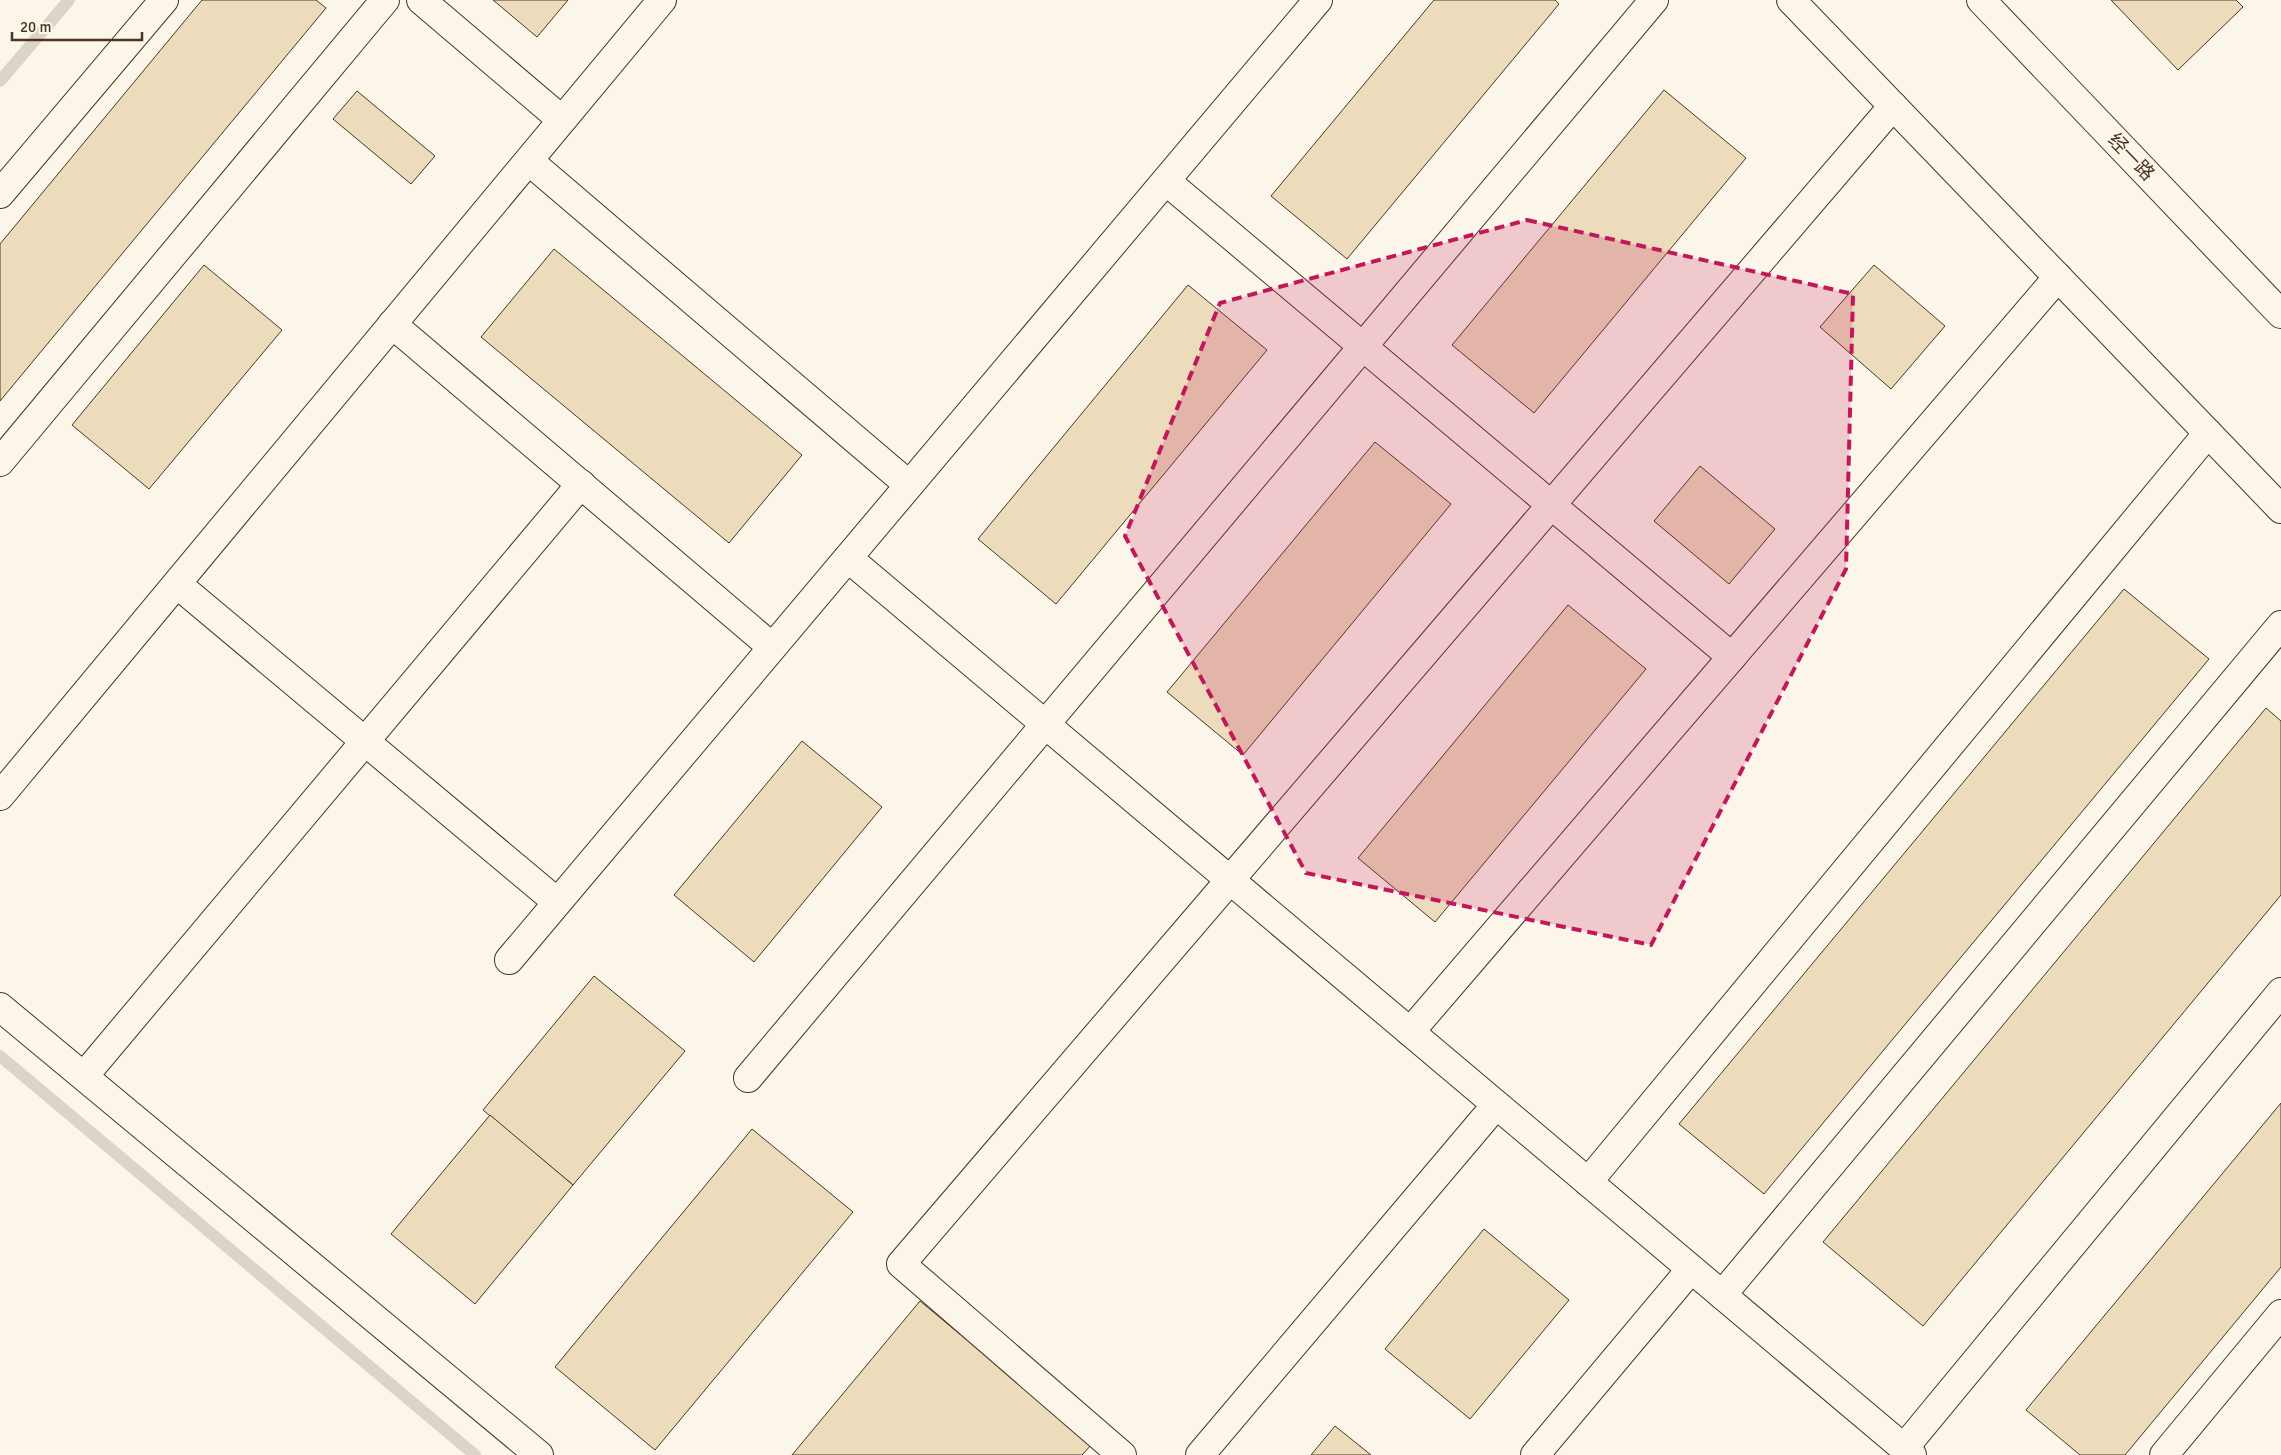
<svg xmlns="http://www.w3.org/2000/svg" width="2281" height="1455" viewBox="0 0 2281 1455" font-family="Signika,'Noto Sans SC',sans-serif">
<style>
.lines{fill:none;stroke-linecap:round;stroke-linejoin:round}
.stream{stroke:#dcd4c6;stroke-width:12}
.building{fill:#ecdcbc;stroke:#4a3520}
.minor-casing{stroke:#4a3520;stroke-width:30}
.minor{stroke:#fbf6e9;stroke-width:28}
.marked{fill:#c2185b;fill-opacity:0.2;stroke:#c2185b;stroke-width:4;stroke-dasharray:10 6;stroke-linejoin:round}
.labels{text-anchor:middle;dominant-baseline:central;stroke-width:4;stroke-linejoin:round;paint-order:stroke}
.street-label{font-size:19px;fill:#4a3520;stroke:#fbf6e9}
</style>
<rect width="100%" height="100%" fill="#fbf6e9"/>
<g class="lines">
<!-- stream -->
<g class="stream">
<polyline points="0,81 69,0"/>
<polyline points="0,1056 475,1455"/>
</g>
</g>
<!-- building -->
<g class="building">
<polygon points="202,0 316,0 326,8 0,401 0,244"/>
<polygon points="493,0 568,0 537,37"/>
<polygon points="1434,0 1555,0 1559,4 1347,259 1271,196"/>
<polygon points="2111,0 2236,0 2243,7 2178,70"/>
<polygon points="1664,90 1746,158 1534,413 1452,345"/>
<polygon points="357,91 435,156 411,184 333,119"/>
<polygon points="554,249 802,455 729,543 481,337"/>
<polygon points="204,265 282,330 149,489 72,425"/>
<polygon points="1874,265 1945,326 1891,389 1820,327"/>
<polygon points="1188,285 1267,350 1056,604 978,539"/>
<polygon points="1375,442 1451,504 1243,755 1167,692"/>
<polygon points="1700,466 1775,529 1729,584 1654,521"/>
<polygon points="2124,589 2209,659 1764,1194 1679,1124"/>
<polygon points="1568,605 1646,669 1435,922 1358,858"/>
<polygon points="2266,708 2281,721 2281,895 1923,1326 1823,1242"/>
<polygon points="802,741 882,807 754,962 674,895"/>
<polygon points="594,976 685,1051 573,1185 483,1110"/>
<polygon points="2281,1103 2281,1267 2125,1455 2080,1455 2026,1410"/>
<polygon points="490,1115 573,1185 475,1304 391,1234"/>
<polygon points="752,1129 853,1212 655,1450 555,1367"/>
<polygon points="1484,1229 1569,1300 1470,1419 1385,1349"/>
<polygon points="920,1301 1092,1444 1082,1455 792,1455"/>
<polygon points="1335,1426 1371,1455 1311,1455"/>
</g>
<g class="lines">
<!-- minor casing -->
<g class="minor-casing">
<g id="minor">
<polyline points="421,0 562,120"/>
<polyline points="1791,0 2281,509"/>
<polyline points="1981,0 2281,314"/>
<polyline points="529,161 909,485"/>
<polyline points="1166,181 1732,657"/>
<polyline points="0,194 164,0"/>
<polyline points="392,324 772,647"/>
<polyline points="0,462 385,0"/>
<polyline points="848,558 1912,1455"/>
<polyline points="177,584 557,902"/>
<polyline points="0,796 662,0"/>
<polyline points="509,960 1318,0"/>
<polyline points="0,1007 539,1455"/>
<polyline points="1410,1032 2058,277"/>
<polyline points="84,1076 581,484"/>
<polyline points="748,1078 1654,0"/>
<polyline points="1588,1182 2208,433"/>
<polyline points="1722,1295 2281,625"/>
<polyline points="1904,1448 2281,992"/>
<polyline points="1122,1455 901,1264 1893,106"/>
<polyline points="1200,1455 1496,1105"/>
<polyline points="1535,1455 1691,1269"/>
<polyline points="2164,1455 2281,1314"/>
</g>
</g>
<!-- minor -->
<use href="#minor" class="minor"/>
</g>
<!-- marked area -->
<path class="marked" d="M1527,220L1853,294L1846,569L1651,945L1306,873L1125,536L1220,303Z"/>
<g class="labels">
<!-- street labels -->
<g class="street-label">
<text transform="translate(2131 157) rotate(46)">经一路</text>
</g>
</g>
<!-- scale -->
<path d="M12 32v8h130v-8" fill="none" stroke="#4a3520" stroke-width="2.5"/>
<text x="20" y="32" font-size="15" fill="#4a3520" stroke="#fbf6e9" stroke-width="4" paint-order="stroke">20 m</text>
</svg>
